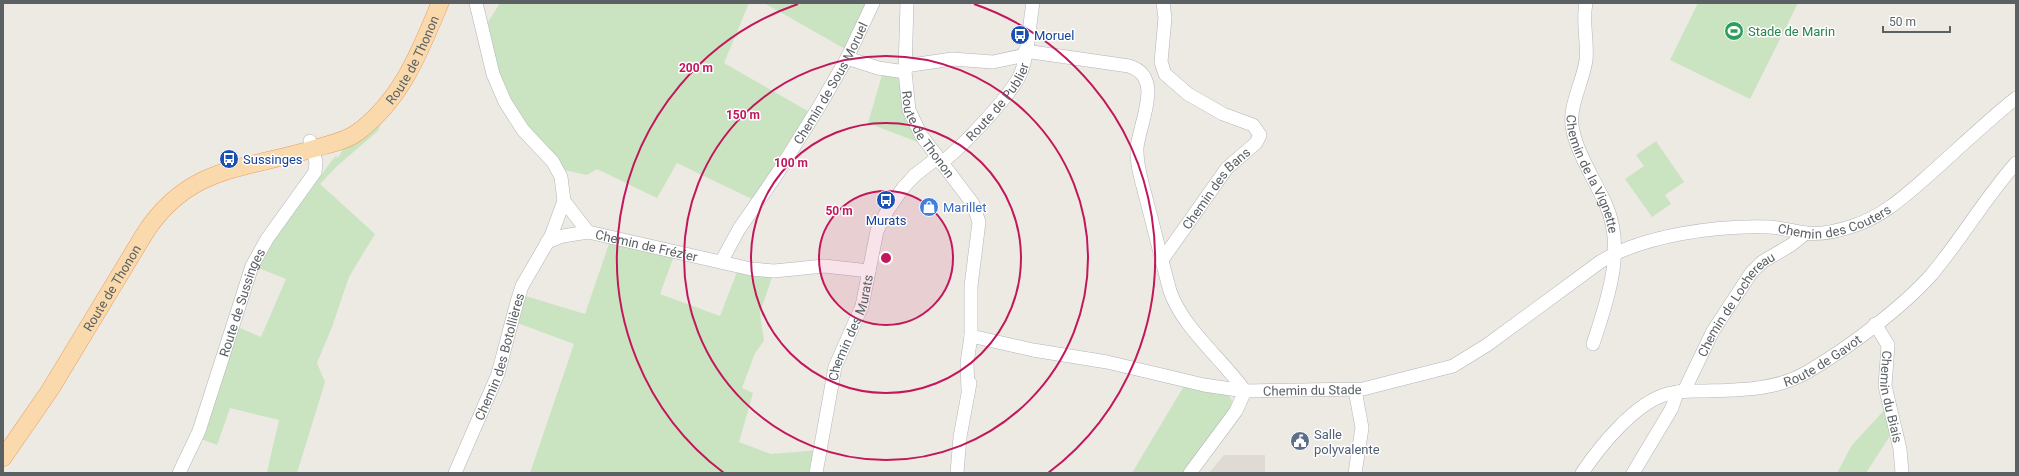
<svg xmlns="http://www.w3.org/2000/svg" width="2019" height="476" viewBox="0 0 2019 476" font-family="Roboto,sans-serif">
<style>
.education{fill:#e0dad5}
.green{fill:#cae4c1}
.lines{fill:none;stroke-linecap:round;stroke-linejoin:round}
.minor-casing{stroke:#b1b5b8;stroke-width:14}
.major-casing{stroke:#e9a061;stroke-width:18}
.minor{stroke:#fff;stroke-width:13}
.major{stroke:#fadaac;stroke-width:17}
.ring{fill:none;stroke:#c2185b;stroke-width:2}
.labels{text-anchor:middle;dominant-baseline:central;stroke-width:3;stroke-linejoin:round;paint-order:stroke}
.leisure-label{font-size:13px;fill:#27864d;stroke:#fff;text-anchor:start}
.transit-label{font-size:13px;fill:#164399;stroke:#fff;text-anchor:start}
.street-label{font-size:13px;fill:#5b6163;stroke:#fff}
.shop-label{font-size:13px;fill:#366cbe;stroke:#fff;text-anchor:start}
.service-label{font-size:13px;fill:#4e5e75;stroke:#fff;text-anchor:start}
.centre{fill:#c2185b;stroke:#fff;stroke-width:2}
.ring-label{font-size:12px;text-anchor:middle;font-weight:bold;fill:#c2185b;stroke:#fff;stroke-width:3;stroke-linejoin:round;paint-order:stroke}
</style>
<rect width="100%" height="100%" fill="#ede9e3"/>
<!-- education -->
<polygon class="education" points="1224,455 1265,455 1265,473 1209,473"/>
<!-- green -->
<g class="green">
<path d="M500,3H749L724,63L811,113L754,200L677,163L657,198L597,169L587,175L564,170C551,147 529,132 515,110C498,85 495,52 488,22Z"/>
<polygon points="764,3 868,3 847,50"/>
<polygon points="1698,3 1798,3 1750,99 1670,60"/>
<polygon points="883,72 899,76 920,143 868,123"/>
<polygon points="377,122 380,125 378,131 337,166 320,184 375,234 349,277 332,327 317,363 325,382 297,473 267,472 279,420 230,408 217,445 196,437 233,325 261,337 286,279 256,267 260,258 333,159 336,156 338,158 343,149"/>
<polygon points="1656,141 1684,182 1665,195 1671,204 1652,217 1625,179 1644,166 1636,155"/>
<polygon points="611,238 675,253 660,294 720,316 739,267 774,271 760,313 764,341 755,353 742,388 753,393 739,442 771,454 820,450 816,473 530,473 574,344 512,321 519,294 585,314"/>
<polygon points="1184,386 1224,394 1229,396 1232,401 1231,407 1185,473 1132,473"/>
<polygon points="1889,405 1895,428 1866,473 1837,473 1852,445"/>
</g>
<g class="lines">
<!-- minor casing -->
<g class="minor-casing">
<g id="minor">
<path id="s1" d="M476,3L493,74L505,102L523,130L553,162L561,177L564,201L588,232L751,269L774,271L824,266L869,271"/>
<path id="s2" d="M907,3L905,72L909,110L921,135L973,204L979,222L971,286V336L967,363L968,390"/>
<path id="s3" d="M1586,3C1582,23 1588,41 1586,60C1583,83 1567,108 1573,131C1578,155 1596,182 1606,205C1626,250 1607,301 1593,344"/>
<path d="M1025,51L1129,66C1165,77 1139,123 1137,148C1136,166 1143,185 1147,202C1155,232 1162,262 1170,291C1182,327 1223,360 1245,391"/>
<polyline points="847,58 878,68 905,72"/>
<polyline points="905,66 952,59 993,62 1025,55"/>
<path id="s4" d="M941,163C961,148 1015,92 1022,70C1029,49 1029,25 1033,3"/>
<polyline points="547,242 563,236 588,232"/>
<path id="s5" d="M1162,260L1227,168L1256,143L1260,135L1253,125L1223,114L1188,94L1165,74L1161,62L1165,18L1163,3"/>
<path id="s6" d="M721,262L739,229L777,174L820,105L847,58L873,3"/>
<path id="s7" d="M1875,324L1888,345L1885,386L1900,449L1902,473"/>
<path id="s8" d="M971,336L1033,350L1107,362L1204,385L1245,391L1363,389L1453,366L1487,345L1600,262C1643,235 1719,225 1770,227C1782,228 1794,231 1806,233C1821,235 1838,231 1853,226C1884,216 1906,195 1930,174C1958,149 1986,122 2016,98"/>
<polyline points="1355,390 1362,428 1355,473"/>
<path id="s9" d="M1684,391L1713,331L1751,273L1762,262L1791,245L1806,233"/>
<path id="s10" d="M179,473L199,431L252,266L267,239L315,172L316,162L310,141"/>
<path id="s11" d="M455,473L498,374L517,302L522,286L551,236L564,201"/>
<path id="s12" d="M816,473L835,367L862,306L877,231L887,211L903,188L915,175L937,158"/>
<polyline points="957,473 960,437 970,383"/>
<polyline points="1190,473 1236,411 1245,391"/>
<path id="s13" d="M1582,473C1600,446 1635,403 1667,394C1680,390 1693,391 1706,391C1741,390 1778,390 1809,371C1848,348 1902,308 1932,274C1962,238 1985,198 2016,163"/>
<polyline points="1633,473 1672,408 1677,392"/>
</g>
</g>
<!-- major casing -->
<g class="major-casing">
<g id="major">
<path id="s14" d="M3,458L50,390L145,233C190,164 246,170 316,148C330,144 346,141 358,132C402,99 420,51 440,3"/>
</g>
</g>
<!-- minor -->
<use href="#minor" class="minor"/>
<!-- major -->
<use href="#major" class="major"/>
</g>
<!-- distance rings -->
<circle cx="886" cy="258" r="67" fill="#c2185b" fill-opacity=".12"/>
<g class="ring">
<circle cx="886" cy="258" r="67"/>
<circle cx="886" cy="258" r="135"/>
<circle cx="886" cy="258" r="202"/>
<path d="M724 473A269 269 0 0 1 798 4M974 4A269 269 0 0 1 1048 473"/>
</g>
<!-- icons -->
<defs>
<g id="stadium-disc" transform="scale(1)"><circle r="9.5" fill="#2e9e5b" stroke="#fff"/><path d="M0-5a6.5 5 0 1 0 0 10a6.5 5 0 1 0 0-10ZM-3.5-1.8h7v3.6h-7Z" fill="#fff"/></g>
<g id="bus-disc" transform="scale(1)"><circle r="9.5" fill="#1a4fb4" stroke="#fff"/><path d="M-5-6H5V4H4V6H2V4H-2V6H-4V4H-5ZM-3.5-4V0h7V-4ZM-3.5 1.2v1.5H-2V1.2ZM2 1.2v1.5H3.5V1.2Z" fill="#fff"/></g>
<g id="shop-disc" transform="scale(1)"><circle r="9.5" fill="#3f7fe0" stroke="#fff"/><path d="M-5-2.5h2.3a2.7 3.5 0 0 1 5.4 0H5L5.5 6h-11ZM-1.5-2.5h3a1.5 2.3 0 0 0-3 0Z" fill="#fff"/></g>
<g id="civic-disc" transform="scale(1)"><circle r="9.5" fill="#5c6f8a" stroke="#fff"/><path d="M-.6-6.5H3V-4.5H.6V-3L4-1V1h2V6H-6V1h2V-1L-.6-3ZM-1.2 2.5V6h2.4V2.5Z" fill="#fff"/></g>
</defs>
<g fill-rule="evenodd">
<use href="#stadium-disc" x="1734" y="31"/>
<use href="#bus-disc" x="1020" y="35"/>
<use href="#bus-disc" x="229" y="159"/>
<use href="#bus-disc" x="886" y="200"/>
<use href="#shop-disc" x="929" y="207"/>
<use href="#civic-disc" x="1300" y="441"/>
</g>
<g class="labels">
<!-- leisure labels -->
<g class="leisure-label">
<text x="1748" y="31">Stade de Marin</text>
</g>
<!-- transit labels -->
<g class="transit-label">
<text x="1034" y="35">Moruel</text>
<text x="243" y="159">Sussinges</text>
<text x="886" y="220" text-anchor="middle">Murats</text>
</g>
<!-- street labels -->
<g class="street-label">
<text stroke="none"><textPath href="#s14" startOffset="600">Route de Thonon</textPath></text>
<text stroke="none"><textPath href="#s6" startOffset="210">Chemin de Sous Moruel</textPath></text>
<text stroke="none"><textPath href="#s4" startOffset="84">Route de Publier</textPath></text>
<text stroke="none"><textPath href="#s2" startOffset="137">Route de Thonon</textPath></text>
<text stroke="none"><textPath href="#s3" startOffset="177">Chemin de la Vignette</textPath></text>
<text stroke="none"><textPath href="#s5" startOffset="90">Chemin des Bans</textPath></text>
<text stroke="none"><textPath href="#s8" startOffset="913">Chemin des Couters</textPath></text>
<text stroke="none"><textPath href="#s1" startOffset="321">Chemin de Frézier</textPath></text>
<text stroke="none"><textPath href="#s14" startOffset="202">Route de Thonon</textPath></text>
<text stroke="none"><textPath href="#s10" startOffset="182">Route de Sussinges</textPath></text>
<text stroke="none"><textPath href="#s9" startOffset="102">Chemin de Lochereau</textPath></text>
<text stroke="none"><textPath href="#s12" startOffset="150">Chemin des Murats</textPath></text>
<text stroke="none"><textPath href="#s11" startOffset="125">Chemin des Botollières</textPath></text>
<text stroke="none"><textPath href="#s13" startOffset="280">Route de Gavot</textPath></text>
<text stroke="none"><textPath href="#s8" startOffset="347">Chemin du Stade</textPath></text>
<text stroke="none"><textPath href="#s7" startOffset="77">Chemin du Biais</textPath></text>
</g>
<!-- shop labels -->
<g class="shop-label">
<text x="943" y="207">Marillet</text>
</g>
<!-- service labels -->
<g class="service-label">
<text x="1314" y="434">Salle<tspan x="1314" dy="15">polyvalente</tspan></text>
</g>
</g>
<circle cx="886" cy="258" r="6" class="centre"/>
<g class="ring-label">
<text x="696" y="72">200 m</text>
<text x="743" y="119">150 m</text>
<text x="791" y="167">100 m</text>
<text x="839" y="215">50 m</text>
</g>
<!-- border -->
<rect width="2019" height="476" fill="none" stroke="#5b6163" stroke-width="8"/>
<!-- scale -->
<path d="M1883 26v6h67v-6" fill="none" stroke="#5b6163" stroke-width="2"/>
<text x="1889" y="26" font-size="12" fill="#5b6163" stroke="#ffffff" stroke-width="3" paint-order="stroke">50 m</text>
</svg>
